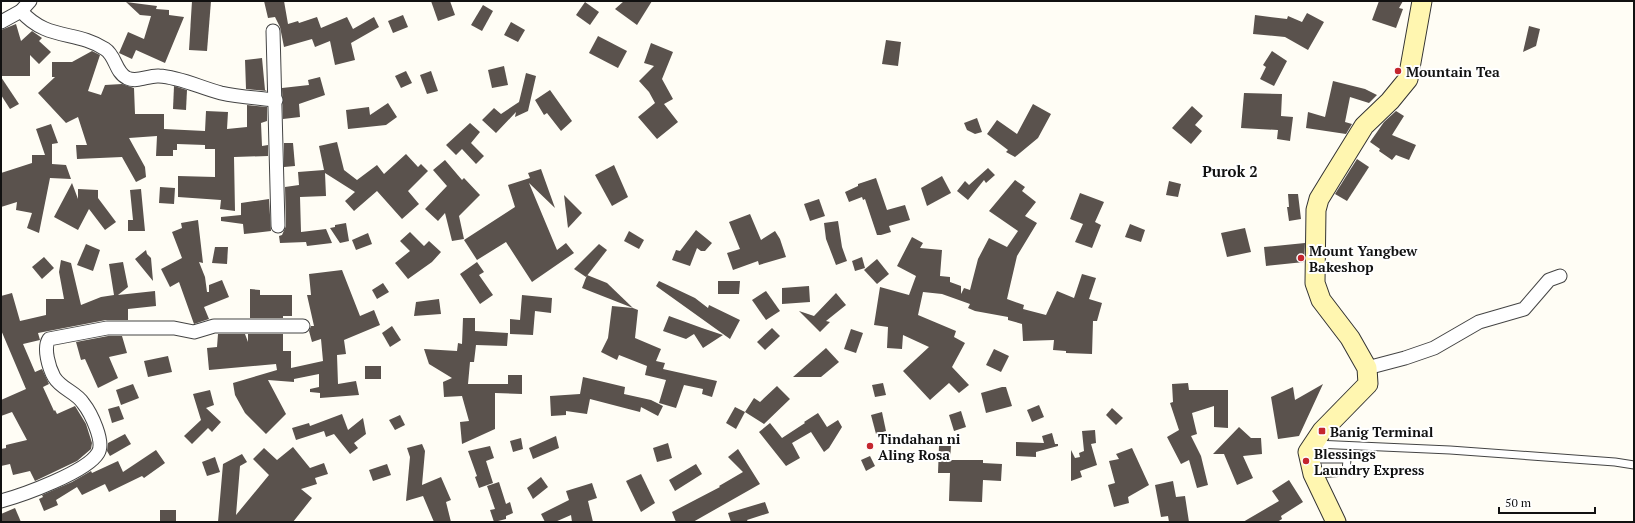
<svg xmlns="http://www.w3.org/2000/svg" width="1635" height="523" viewBox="0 0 1635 523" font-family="'PT Serif',serif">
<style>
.building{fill:#5a524d}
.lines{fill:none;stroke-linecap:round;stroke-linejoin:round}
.lane-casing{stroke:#444;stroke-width:9}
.street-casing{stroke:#444;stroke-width:15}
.secondary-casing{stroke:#333;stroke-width:21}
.lane{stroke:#fff;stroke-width:7}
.street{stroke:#fff;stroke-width:13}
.secondary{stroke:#fff6b0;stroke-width:19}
.poi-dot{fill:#c4262e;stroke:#fff;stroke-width:1.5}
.labels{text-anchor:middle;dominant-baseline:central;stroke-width:4;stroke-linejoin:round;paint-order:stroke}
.poi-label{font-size:14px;font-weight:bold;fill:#111;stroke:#fff;text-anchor:start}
.neighbourhood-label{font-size:15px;font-weight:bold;fill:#111;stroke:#fff}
</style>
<rect width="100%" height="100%" fill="#fffdf5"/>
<!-- building -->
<g class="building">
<polygon points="192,1 211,1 207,51 189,50"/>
<polygon points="264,1 284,1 288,24 298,21 299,23 317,17 321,28 347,17 353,29 374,17 379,27 351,43 355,60 335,65 330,41 315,47 312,39 284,47 280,27 275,17 268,18"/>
<polygon points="431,1 450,1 455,15 438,21"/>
<polygon points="624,1 652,1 637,25 615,9"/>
<polygon points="1379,1 1403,1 1399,8 1403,9 1396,28 1372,20"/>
<polygon points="126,2 157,6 156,9 169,10 169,15 184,17 165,63 136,50 132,59 119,53 128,32 144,39 151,16 140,15"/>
<polygon points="585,2 599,12 590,25 576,15"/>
<polygon points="483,5 493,11 482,31 471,25"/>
<polygon points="1307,13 1324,22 1308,50 1285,37 1253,34 1255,15 1287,19 1288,16 1302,22"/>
<polygon points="403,15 408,27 393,33 388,21"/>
<polygon points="511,22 525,30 518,42 504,35"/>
<polygon points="16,24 21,41 32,31 42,38 39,41 51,52 39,64 30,55 30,76 1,76 1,30"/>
<polygon points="1529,26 1540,29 1536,46 1523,52"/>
<polygon points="598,36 627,51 618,68 589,53"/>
<polygon points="886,40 901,42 898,66 882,64"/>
<polygon points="651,43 673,52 662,79 673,99 664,104 678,122 657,139 638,117 655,103 649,92 639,81 654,66 644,63"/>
<polygon points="92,51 100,55 88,91 101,95 105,85 122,84 134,88 135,114 164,114 164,129 205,131 206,111 228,112 227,129 247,127 247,105 267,107 267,121 261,123 262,146 268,145 268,156 234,157 235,211 220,209 221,200 178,197 178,176 215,177 215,149 205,149 205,145 177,144 177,150 173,150 173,156 156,156 157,136 129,138 145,167 146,177 136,182 122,157 77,159 76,145 87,145 78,117 66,123 38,93 55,77 52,77 52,62 72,62"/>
<polygon points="1272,51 1287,61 1274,86 1260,79 1266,67 1263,65"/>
<polygon points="262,58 265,90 267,91 246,89 245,60"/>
<polygon points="504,66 508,85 492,88 488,70"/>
<polygon points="406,71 412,83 401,88 395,76"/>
<polygon points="431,71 438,91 427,94 420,75"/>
<polygon points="526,73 536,76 528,111 515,117 516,112 496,133 482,120 494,108 501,114 519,102"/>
<polygon points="1,77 19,104 10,109 1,95"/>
<polygon points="320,77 325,95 299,104 300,117 283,119 282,88 309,85 308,80"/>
<polygon points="1333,81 1365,89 1377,95 1369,103 1350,97 1345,122 1352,124 1346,134 1306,128 1308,112 1325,117"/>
<polygon points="174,86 187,90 186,110 173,109"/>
<polygon points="550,90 572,121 561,131 547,113 544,115 535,100"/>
<polygon points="1244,93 1282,94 1281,116 1293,117 1290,141 1277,139 1278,130 1241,128"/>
<polygon points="388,103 397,117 386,125 348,129 346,110 369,107 370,115"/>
<polygon points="1033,104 1051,114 1038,138 1015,157 1006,152 1008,150 987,134 997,120 1017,134"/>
<polygon points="1192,106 1203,116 1195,125 1202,131 1191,144 1172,128"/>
<polygon points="1396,111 1404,116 1392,135 1416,145 1409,160 1396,155 1392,160 1379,151 1380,149 1370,142 1384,122"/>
<polygon points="977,118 982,132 975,134 967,130 964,123"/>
<polygon points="470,123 480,132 471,143 484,156 476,164 462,149 456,155 446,145"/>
<polygon points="51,124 58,143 52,144 52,164 66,165 71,179 50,178 39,233 27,228 32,213 16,210 17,202 1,207 1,173 32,163 32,155 45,155 36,129"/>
<polygon points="337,142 344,170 357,180 377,165 384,174 406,154 418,167 421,164 428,171 408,191 419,204 402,219 377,191 354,211 345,201 355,192 325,173 326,196 300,197 301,232 326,229 332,243 307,246 306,242 280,243 279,236 282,235 286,226 285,187 299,185 298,172 324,170 319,146"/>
<polygon points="284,143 293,143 295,166 284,167"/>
<polygon points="1357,159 1369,167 1347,201 1335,194"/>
<polygon points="445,160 462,180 464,178 480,195 459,216 464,239 452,241 445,213 438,221 425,209 447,186 433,170"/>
<polygon points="614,165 628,197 612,206 595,175"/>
<polygon points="988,168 995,175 986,183 984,180 968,200 957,191 965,181 969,185"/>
<polygon points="541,169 555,208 529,183 557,250 566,243 574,253 532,282 506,242 477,260 464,240 515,207 508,185 530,178 528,173"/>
<polygon points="942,176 951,193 927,206 921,188"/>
<polygon points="876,178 887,210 905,205 910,220 889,226 891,232 881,235 877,235 865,199 863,200 862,197 849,202 845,192 858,186 858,184"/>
<polygon points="1015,180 1025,187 1022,191 1036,202 1025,216 1037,223 1017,256 1007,299 1024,305 1023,309 1046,315 1057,291 1074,298 1082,274 1096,278 1089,299 1102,303 1097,321 1093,321 1092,354 1066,353 1066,351 1053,350 1054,340 1023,341 1022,324 1008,320 1008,317 975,311 968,308 970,304 942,294 923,292 918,315 956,331 954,337 965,343 952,367 969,385 959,393 949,383 930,400 903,371 929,347 903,335 902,349 887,348 888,327 874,325 880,287 909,295 916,276 897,266 912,237 923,243 920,248 942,250 940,276 950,277 950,282 961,286 961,294 964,288 970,290 978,259 989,238 1007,247 1018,231 989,211"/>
<polygon points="1169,181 1181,184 1178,197 1166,195"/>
<polygon points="72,183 78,199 78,189 98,190 98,198 116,222 105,230 89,209 78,230 54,217"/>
<polygon points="160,187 175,188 174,204 159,203"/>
<polygon points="141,189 145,231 128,231 128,220 133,220 130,190"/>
<polygon points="1080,193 1104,202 1095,222 1101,225 1092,248 1075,242 1083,224 1070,219"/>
<polygon points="1288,194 1298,194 1301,219 1289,221 1287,207 1289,207"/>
<polygon points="564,195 582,213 568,228"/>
<polygon points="269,199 271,231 244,234 243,224 221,221 221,217 241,215 241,203"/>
<polygon points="819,199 825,216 810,221 804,204"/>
<polygon points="750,214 761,240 775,231 780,239 786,257 759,265 758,261 733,270 727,253 740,249 729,222"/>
<polygon points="198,220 203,263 199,262 205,277 207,292 209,292 209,285 222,280 229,297 204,307 209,319 194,324 179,282 170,287 161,269 182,258 172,232 182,228 181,223"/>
<polygon points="838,221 842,247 847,261 836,265 826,239 824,223"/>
<polygon points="346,223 349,241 340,243 330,228 335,227 335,225"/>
<polygon points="1130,224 1145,230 1141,242 1125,237"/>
<polygon points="1245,228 1251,252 1227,257 1221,233"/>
<polygon points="696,230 712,243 705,251 701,251 697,248 690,266 672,260 676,250 680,251"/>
<polygon points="629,231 644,240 639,249 624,241"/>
<polygon points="410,232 424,246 429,241 441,252 432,262 408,279 395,263 410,251 400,241"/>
<polygon points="368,233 372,244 356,250 352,240"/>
<polygon points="1305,243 1304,262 1266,266 1264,247"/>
<polygon points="86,244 100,250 93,271 77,265"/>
<polygon points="599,244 607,250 586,277 574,269"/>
<polygon points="215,247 228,247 227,264 212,263"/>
<polygon points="146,250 147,254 151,258 153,281 135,259"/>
<polygon points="44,257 54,268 42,279 32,267"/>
<polygon points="862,257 865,268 855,271 852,261"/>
<polygon points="877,259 889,274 877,284 864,270"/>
<polygon points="61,260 71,263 81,305 101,297 114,295 109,264 123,262 128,287 118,295 155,291 156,306 128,309 128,320 106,320 38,333 40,340 23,344 35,372 42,369 49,384 43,387 54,411 55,410 57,414 75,406 86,424 92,443 91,449 77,461 35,481 30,471 13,475 10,464 1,466 1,449 6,448 6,445 27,440 12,412 1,416 1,400 26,389 1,330 1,296 12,293 20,321 46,315 46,299 64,299 59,272"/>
<polygon points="477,262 484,272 479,275 493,295 480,304 460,274"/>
<polygon points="342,270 360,316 374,310 380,325 344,340 346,354 337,355 338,384 356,381 359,395 320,398 320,393 310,392 310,389 319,387 319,374 294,379 294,382 268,380 286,414 266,434 245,413 235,395 233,383 277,370 276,364 209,370 207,348 217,347 218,334 245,334 248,342 248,334 283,334 283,351 291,351 291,368 323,361 321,339 312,342 309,331 311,326 314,326 307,295 311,295 309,274"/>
<polygon points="587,275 607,283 633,308 582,288"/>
<polygon points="659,281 695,298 708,308 709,305 740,320 730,339 656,286"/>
<polygon points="718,281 740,281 739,294 718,294"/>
<polygon points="383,283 389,292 377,299 372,290"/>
<polygon points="809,286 810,302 782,304 782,288"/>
<polygon points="250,289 260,290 260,295 292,295 292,316 283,316 283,318 250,318"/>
<polygon points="766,291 780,311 766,320 752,300"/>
<polygon points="836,293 846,305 826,321 830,322 820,332 799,311 814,316"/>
<polygon points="522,295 552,298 551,313 535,311 533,335 510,334 510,319 520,320"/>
<polygon points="439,299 441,314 414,316 416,302"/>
<polygon points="612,306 633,308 638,310 635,338 661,349 656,361 665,363 663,369 717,381 712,397 702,394 703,389 684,385 676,408 659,403 666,380 645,375 647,366 619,355 617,360 601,352 608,338"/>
<polygon points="669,316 702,328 723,335 703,348 694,334 686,339 663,331"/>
<polygon points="463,318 475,318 475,331 508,333 507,346 476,345 474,362 470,362 468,384 508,384 508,375 522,375 522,394 495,393 495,429 462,444 460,422 469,421 462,396 444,397 443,382 452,378 429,364 424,349 457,351 458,343 462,344"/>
<polygon points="392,326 401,340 390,347 382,333"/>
<polygon points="772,328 780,336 765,350 757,342"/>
<polygon points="851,329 863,333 856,353 844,349"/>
<polygon points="108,336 122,336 127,353 109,357 118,378 98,388 85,359 81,360 76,342"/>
<polygon points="826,348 839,362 821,377 793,377"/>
<polygon points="994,349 1009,356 1001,372 986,365"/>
<polygon points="168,356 172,372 148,377 144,361"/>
<rect x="365" y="366" width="16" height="13"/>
<polygon points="583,377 625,387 624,394 651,400 663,406 658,416 641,407 640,412 590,399 587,414 566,411 566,415 551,416 550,396 580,394"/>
<polygon points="883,383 886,395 875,397 872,385"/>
<polygon points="1188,383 1189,390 1228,390 1228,428 1214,427 1214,406 1192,413 1197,434 1191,436 1201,456 1208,485 1197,488 1189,460 1181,464 1167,437 1179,430 1170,403 1173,402 1172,384"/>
<polygon points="133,384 139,398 121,405 116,390"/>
<polygon points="1323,384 1299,436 1278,439 1271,397 1293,387 1295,400"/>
<polygon points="777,386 790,399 764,424 745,412 754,398 760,402"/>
<polygon points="1002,387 1006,387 1012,406 986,413 981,393"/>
<polygon points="210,390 214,405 206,408 221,422 212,432 208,428 192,444 184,436 201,420 193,394"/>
<polygon points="1039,405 1044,417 1032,422 1027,410"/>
<polygon points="119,406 124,419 112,423 108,409"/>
<polygon points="735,407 745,412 736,429 726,423"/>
<polygon points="1112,408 1123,418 1116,425 1106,415"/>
<polygon points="961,411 966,427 954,431 949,415"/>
<polygon points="882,412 886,431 876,434 871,415"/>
<polygon points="818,413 827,427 838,420 842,427 829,448 824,452 811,432 792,443 800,458 786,466 759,432 770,423 782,438 805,423 804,422"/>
<polygon points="342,414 348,430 363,418 366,434 354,443 358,448 350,454 334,434 326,437 324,431 296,440 292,428 309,423 310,426"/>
<polygon points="400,415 405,425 395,430 389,420"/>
<polygon points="1239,427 1251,438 1261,438 1262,454 1243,456 1253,478 1237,485 1224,454 1213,454"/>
<polygon points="1095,430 1096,443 1091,444 1097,465 1080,471 1082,477 1071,481 1071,450 1075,458 1080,457 1079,453 1084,451 1082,431"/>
<polygon points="1052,433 1055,444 1058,444 1058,446 1036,452 1036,457 1016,456 1016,442 1044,443 1042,436"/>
<polygon points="125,434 131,444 110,456 107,451 108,443"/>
<polygon points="556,436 559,448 533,459 529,448"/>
<polygon points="521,438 523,449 513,452 510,441"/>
<polygon points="668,443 672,458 657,462 653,448"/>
<polygon points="422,444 425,451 422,485 441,477 451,500 446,502 451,522 434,522 423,496 406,501 410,457 407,448"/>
<polygon points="490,446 494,458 486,461 493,483 479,488 475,477 477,476 468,451"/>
<polygon points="939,446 951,446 950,460 983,460 983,463 1002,464 1001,481 983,480 982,502 949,501 950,473 938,473"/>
<polygon points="293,447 310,468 324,463 328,474 315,478 317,484 301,489 312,498 293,522 218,522 223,464 242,454 247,462 240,466 236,515 269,475 253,459 264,448 277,460"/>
<polygon points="1132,448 1149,485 1128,497 1129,503 1114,507 1108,485 1115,483 1109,461 1119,459 1116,454"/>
<polygon points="738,449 760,484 693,522 676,522 672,512 720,487 719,486 743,472 728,457"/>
<polygon points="156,450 165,463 144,478 142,476 109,492 105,484 82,495 77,487 56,500 58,505 44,511 39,499 43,497 42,495 72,482 91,471 92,473 118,461 123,472"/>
<polygon points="870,456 875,466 866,471 861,460"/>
<polygon points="215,457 220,472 207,476 202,462"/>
<polygon points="387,464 391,475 373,481 369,470"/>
<polygon points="696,464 702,474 675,491 669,480"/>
<polygon points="641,474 655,503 641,512 626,481"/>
<polygon points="541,477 548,487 533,499 527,488"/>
<polygon points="1289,480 1303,502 1281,516 1282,519 1277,522 1243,522 1279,501 1272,491"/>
<polygon points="1173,481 1176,497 1185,496 1189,522 1169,522 1168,516 1161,517 1155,485"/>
<polygon points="499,482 506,504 510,502 513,513 506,516 506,519 494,522 490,510 495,509 487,486"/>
<polygon points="592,483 597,498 588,501 593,522 572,522 571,515 555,522 545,522 541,514 569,500 566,491"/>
<polygon points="765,502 769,513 747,520 748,522 731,522 728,513"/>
<polygon points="15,508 21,522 1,522 1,514"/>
<rect x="160" y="510" width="16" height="12"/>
</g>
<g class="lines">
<!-- lane casing -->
<g class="lane-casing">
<g id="lane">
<polyline points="1315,444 1450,450 1615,462 1634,465"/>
<polyline points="1310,459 1347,459 1346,472 1315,474"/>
</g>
</g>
<!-- street casing -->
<g class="street-casing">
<g id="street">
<path d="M21,11C47,41 76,30 105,49C116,56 115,72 127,78C138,83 148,75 159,76C180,77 201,88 221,93C239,97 257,98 276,100"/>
<polyline points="1,22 21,11 30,1"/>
<polyline points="273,31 278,226"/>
<polyline points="1367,368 1405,358 1434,348 1479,322 1524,309 1549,280 1560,276"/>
<path d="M1,501C23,495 87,472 98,453C105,442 91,413 83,403C76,392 61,389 54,377C49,368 43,348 49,339L107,328H174L194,332L214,326H303"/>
</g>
</g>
<!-- secondary casing -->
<g class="secondary-casing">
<polyline id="secondary" points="1336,522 1313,474 1308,452 1322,431 1368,384 1367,368 1350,338 1321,300 1315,283 1316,210 1319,199 1330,181 1364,126 1390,101 1408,79 1422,1"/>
</g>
<!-- lane -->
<use href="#lane" class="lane"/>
<!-- street -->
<use href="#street" class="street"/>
<!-- secondary -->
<use href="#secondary" class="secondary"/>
</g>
<!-- markers -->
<g class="poi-dot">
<circle cx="1398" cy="71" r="4"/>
<circle cx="1301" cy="258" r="4"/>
<rect x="1318" y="427" width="8" height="8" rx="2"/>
<circle cx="870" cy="446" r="4"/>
<circle cx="1306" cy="461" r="4"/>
</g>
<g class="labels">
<!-- poi labels -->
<g class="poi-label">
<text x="1406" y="71">Mountain Tea</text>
<text x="1309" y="250">Mount Yangbew<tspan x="1309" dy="16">Bakeshop</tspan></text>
<text x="1330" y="431">Banig Terminal</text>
<text x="878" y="438">Tindahan ni<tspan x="878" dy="16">Aling Rosa</tspan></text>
<text x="1314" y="453">Blessings<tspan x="1314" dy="16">Laundry Express</tspan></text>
</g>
<!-- neighbourhood labels -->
<g class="neighbourhood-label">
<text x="1230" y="171">Purok 2</text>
</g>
</g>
<!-- border -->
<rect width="1635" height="523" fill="none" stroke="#111111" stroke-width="4"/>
<!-- scale -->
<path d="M1499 507v6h96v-6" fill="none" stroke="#111111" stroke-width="2"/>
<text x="1505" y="507" font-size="12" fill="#111111" stroke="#ffffff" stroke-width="3" paint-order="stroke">50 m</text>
</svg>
